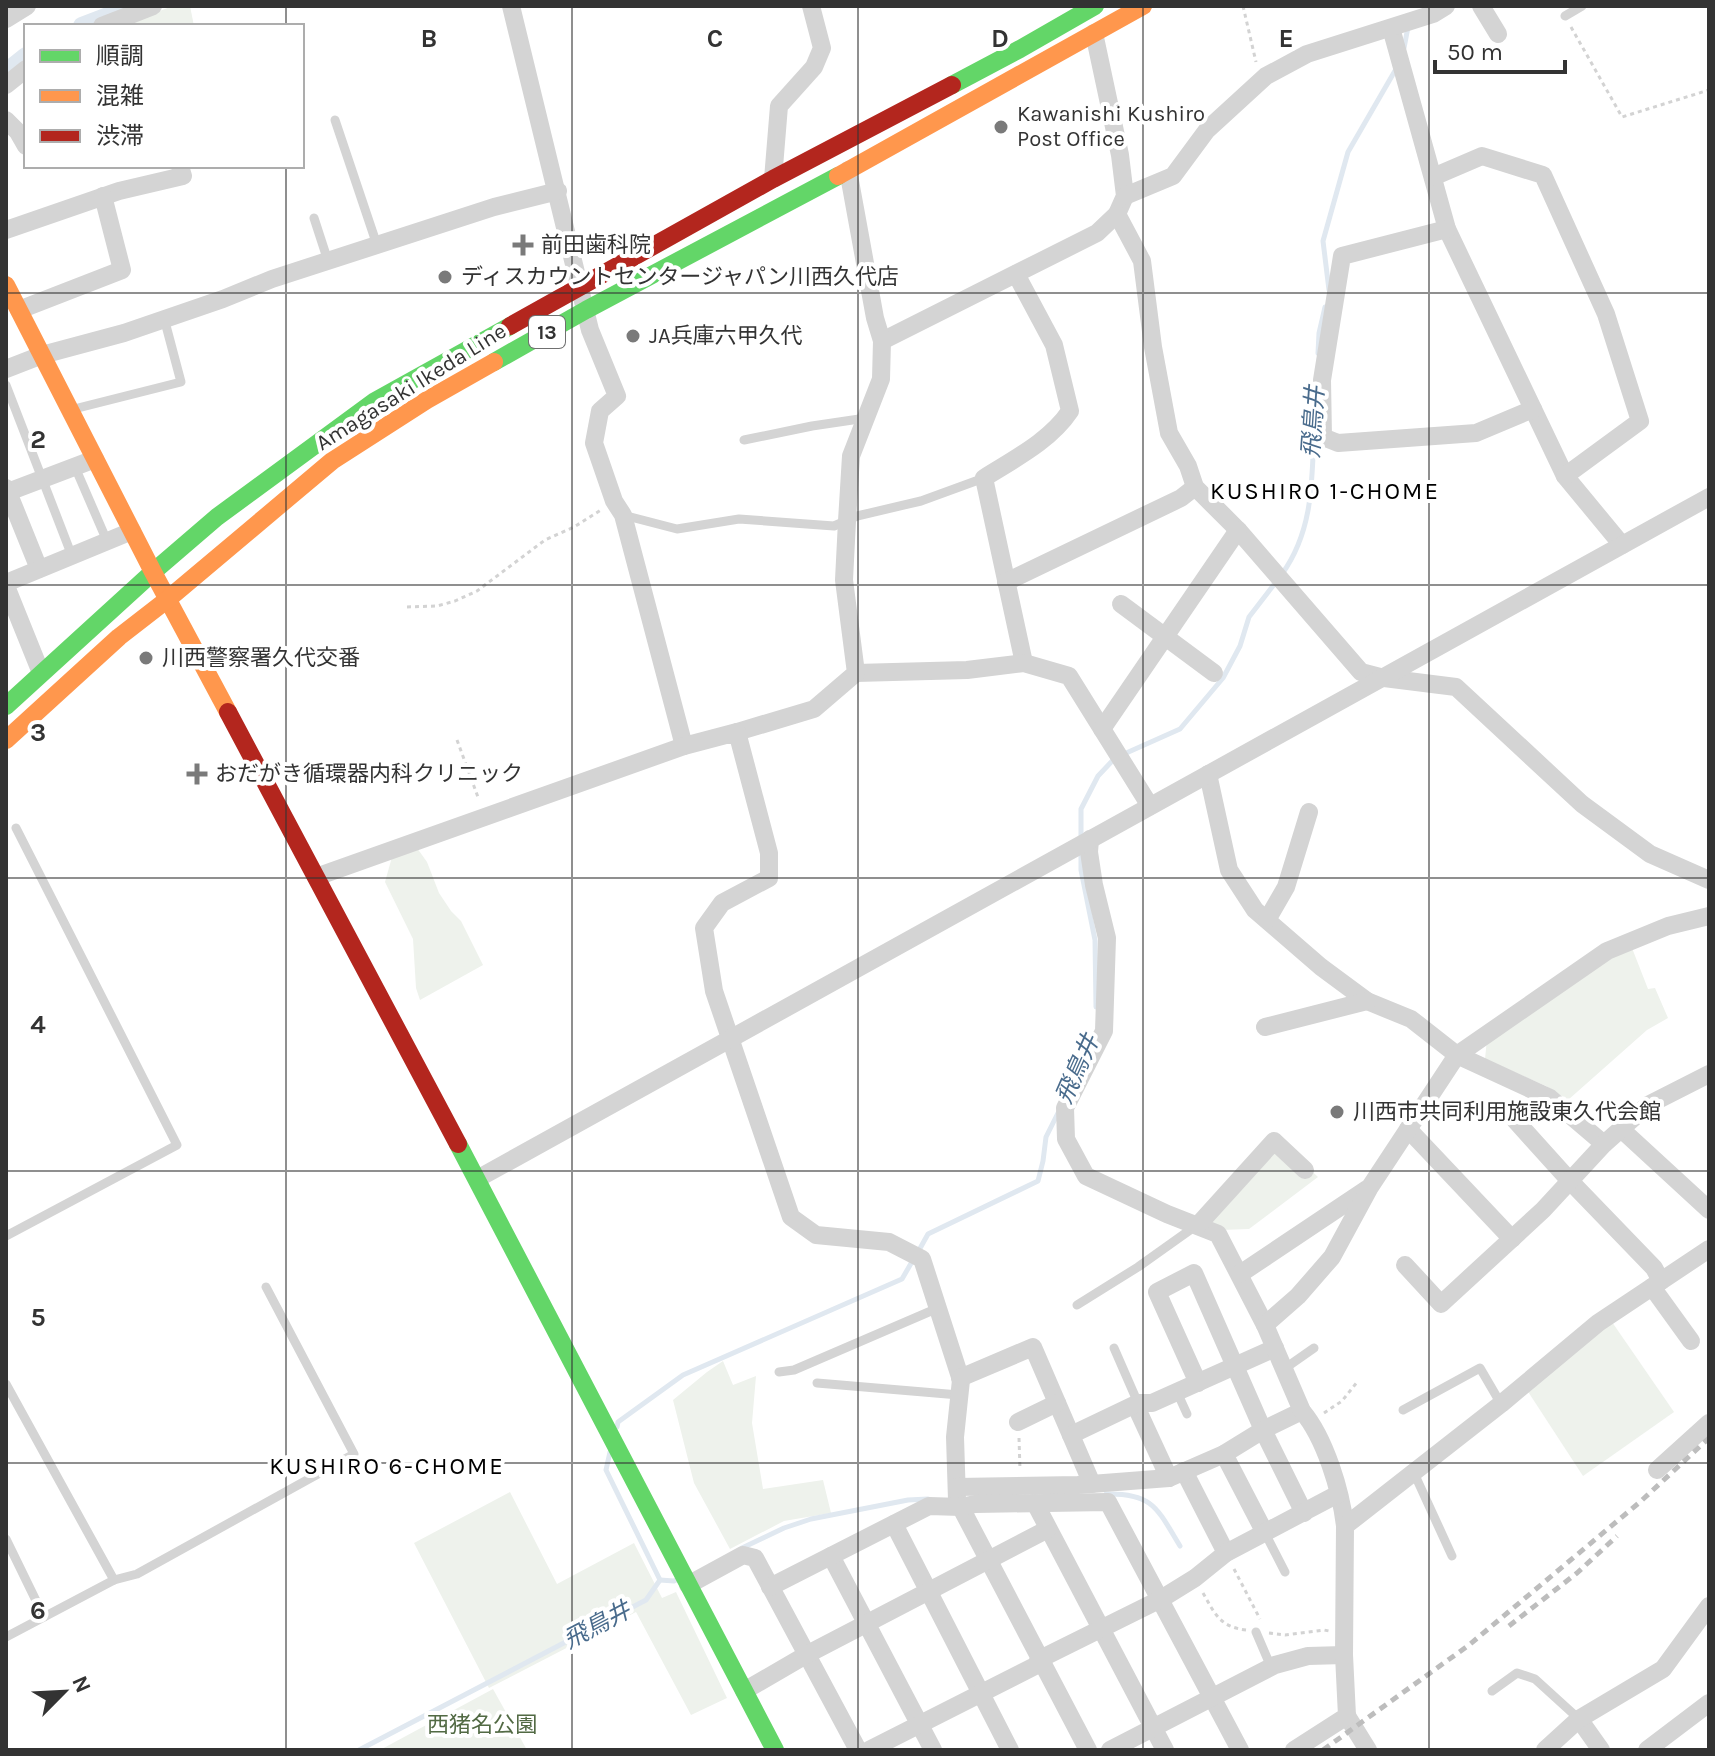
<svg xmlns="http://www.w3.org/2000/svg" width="1715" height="1756" viewBox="0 0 1715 1756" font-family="Karla,'Noto Sans JP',sans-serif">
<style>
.green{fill:#eef2ec}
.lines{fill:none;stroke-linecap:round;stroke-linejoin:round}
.stream{stroke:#e0e8f0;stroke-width:5}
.canal{stroke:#e0e8f0;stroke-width:18}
.path{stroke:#d3d3d3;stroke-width:3;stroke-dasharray:4 4;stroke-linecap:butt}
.lane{stroke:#d4d4d4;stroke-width:9}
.street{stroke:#d4d4d4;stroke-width:18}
.fast{stroke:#63d668;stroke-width:18}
.slow{stroke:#ff974d;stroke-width:18}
.jam{stroke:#b3261e;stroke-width:18}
.rail{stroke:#bdbdbd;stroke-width:5;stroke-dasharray:8 6;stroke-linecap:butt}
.grid{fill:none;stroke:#333;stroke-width:2;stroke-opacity:0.55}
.poi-dot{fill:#7a7a7a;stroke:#fff;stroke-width:3}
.labels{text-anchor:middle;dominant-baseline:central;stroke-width:8;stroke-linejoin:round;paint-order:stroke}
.shield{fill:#fff;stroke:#707070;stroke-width:2}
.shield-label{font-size:20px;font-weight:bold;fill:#333}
.poi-label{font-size:22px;fill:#333;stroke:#fff;text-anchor:start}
.street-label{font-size:22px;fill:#333;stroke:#fff}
.park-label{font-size:22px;fill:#526a44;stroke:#fff}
.water-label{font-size:24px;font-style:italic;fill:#496b8c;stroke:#fff}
.neighbourhood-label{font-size:24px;letter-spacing:2px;fill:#000;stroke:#fff}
.grid-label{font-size:26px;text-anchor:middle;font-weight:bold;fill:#333;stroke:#fff;stroke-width:8;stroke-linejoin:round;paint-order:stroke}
</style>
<rect width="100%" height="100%" fill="#fff"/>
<!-- green -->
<g class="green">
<polygon points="173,6 190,6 194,26 119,26"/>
<polygon points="417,848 427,862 439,893 451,911 461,921 483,965 420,1000 416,988 413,939 385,882 392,857"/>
<polygon points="1632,948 1648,989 1655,988 1668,1018 1647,1030 1568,1100 1546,1086 1485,1059 1487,1039 1606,960"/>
<polygon points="1282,1143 1318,1177 1249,1229 1221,1230 1210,1221"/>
<polygon points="1612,1322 1674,1412 1583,1476 1525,1387"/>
<polygon points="723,1361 733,1385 756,1376 752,1423 763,1489 823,1480 831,1513 784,1521 730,1549 694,1483 673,1400 707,1372"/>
<polygon points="510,1492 557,1584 634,1543 662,1598 676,1592 727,1698 691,1715 636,1612 489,1688 414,1543"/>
<polygon points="493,1689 527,1750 380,1750"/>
</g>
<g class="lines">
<!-- stream -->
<g class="stream">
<polyline points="1404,48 1408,27"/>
<polyline points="1329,290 1323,241 1348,152 1396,69"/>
<polyline points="1318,353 1319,333 1325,307"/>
<path d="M1282,574C1313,531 1312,482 1314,430"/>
<polyline points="1081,841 1081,809 1098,776 1115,758 1180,729 1223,678 1240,646 1249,617 1276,582"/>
<polyline points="1081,855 1081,870 1095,940 1096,1007"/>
<polyline points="918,1252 928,1234 1038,1181 1043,1161 1046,1137 1058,1113"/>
<polyline points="617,1427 618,1422 683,1375 902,1279 913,1260"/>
<path d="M1106,1494C1153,1493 1157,1508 1180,1546"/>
<polyline points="742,1548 784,1528 811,1519 908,1500 928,1499"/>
<polyline points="660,1580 674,1581 678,1579"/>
<polyline points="359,1750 646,1600 660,1580 606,1470 610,1452"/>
</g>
<!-- canal -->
<g class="canal">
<polyline points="82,26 116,13"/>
<polyline points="6,72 26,56"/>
</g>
<!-- path -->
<g class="path">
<polyline points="1243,6 1256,62"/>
<polyline points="1571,27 1622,117 1709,90"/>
<polyline points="407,607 437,606 455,601 477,591 545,540 574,527 601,510"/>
<polyline points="457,740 479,800"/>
<polyline points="1324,1413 1342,1401 1358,1381"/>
<polyline points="1019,1438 1020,1470"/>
<polyline points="1234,1569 1260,1619"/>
<path d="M1203,1593C1215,1614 1220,1627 1246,1630"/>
<polyline points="1269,1633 1285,1635 1324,1630 1329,1631"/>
</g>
<!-- lane -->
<g class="lane">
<polyline points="1565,16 1582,6"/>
<polyline points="335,120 377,245"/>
<polyline points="314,218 328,261"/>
<polyline points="6,385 72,556"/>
<polyline points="74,409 181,382 164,318"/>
<polyline points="744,440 812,426 866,418"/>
<polyline points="75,467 107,541"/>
<polyline points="623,515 677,529 739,519 834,526 857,516 921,501 984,478"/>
<polyline points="6,1236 177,1145 16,828"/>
<polyline points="1077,1305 1138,1267 1197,1225"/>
<polyline points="1114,1348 1138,1403"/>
<polyline points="1284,1369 1314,1348"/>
<polyline points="779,1372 794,1370 938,1308"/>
<polyline points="817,1383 959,1395"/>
<polyline points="6,1384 114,1580"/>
<polyline points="1177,1392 1187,1414"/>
<polyline points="1403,1410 1480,1368 1501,1404"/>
<polyline points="1414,1473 1452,1556"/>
<polyline points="1265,1533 1285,1572"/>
<polyline points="6,1539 44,1617"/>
<polyline points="1256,1632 1271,1667"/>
<polyline points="6,1637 114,1580 137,1574 354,1454 266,1287"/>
<polyline points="1492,1691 1517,1673 1535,1679 1579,1719"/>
</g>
<!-- street -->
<g class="street">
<polyline points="511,6 590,330 617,396 600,411 594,443 614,501 623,515 684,746"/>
<polyline points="1481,6 1498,34"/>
<polyline points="6,19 27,6"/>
<polyline points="102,26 153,6"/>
<polyline points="1391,28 1447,229 1565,476 1622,545"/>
<polyline points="1094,33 1120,155 1125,196 1117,214 1142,261 1153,347 1169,433 1188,466 1195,487 1238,530 1361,672 1384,678 1456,687 1582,804 1650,854 1709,880"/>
<polyline points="6,85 26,69"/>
<polyline points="6,120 18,132 26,146"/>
<polyline points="1433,177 1482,156 1543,175 1606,314 1640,421 1565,476"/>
<polyline points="773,179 779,106 814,67 822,48 811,6"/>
<polyline points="1125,196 1173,176 1207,130 1266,76 1307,54 1433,14 1446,6"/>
<polyline points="1447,229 1342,256 1322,380 1323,437 1338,443 1476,433 1533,409"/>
<polyline points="6,230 119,191 183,176 180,166"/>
<path d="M1016,274L1054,345L1070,411C1050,441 1014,459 984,478L1024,663"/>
<polyline points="19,310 122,270 103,196"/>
<polyline points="882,341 1097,233 1117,214"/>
<polyline points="6,369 42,355 124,333 223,299 272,279 494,207 558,191"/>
<polyline points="6,488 8,492 95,459"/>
<polyline points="6,493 8,492 39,569"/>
<polyline points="1006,582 1181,498 1195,487"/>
<polyline points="6,583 132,531"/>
<polyline points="6,586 41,673"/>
<polyline points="1121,604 1214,673"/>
<polyline points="856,673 967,670 1024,663 1069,676 1150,806"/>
<polyline points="1102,729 1238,530"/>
<polyline points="737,732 814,709 856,673 844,580 847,521 851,456 881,379 882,341 875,318 848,170"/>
<polyline points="1208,774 1229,870 1255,910 1321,967 1367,1001 1411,1019 1457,1055 1550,1098 1604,1144"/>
<polyline points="1090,839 1089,852 1094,885 1107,938 1104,1031 1065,1108 1066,1139 1086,1176 1167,1214 1218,1234 1265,1325"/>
<polyline points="316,877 684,746 737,732 769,853 769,878 722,903 704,928 714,991 791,1217 816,1235 889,1242 922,1259 961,1380 955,1437 957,1500 1088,1750"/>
<polyline points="1267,920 1286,887 1309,812"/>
<polyline points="1265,1027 1367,1001"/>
<polyline points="1515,1120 1570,1181 1654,1268 1661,1281"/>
<polyline points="1408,1129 1512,1239"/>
<polyline points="1621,1129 1709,1210"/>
<polyline points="477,1179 1709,497"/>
<polyline points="1198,1225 1274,1141 1305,1170"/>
<polyline points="1405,1265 1441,1304 1543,1210 1604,1144 1648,1105 1709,1074"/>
<polyline points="1240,1274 1367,1189"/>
<polyline points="1652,1287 1691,1341"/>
<polyline points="960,1378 1033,1347 1092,1484"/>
<polyline points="1198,1383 1157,1292 1194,1273 1263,1430 1304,1513"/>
<polyline points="1138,1403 1139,1413 1169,1478"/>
<polyline points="1018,1422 1057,1403"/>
<polyline points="1071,1435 1138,1403 1152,1403 1275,1348"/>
<polyline points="1224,1454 1265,1533"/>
<polyline points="1657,1470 1709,1423"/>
<polyline points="1184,1471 1226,1553"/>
<polyline points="957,1487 1078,1485 1169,1478 1224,1454 1263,1430 1302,1411"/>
<polyline points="1035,1503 1165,1750"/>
<polyline points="894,1524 1010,1750"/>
<path d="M1345,1526C1341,1491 1325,1438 1302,1411L1265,1325L1298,1296L1332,1257L1370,1187L1457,1055L1607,951L1668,926L1709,916"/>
<polyline points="831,1556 933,1750"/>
<polyline points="688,1585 743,1555 755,1558 858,1750"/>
<polyline points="770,1587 929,1506 961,1507 975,1504 1108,1502 1240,1750"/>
<polyline points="744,1691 806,1655 1048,1529"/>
<polyline points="1347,1716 1368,1750"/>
<polyline points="1579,1719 1601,1750"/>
<polyline points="869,1750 1035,1666 1040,1659 1161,1599 1195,1578 1226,1553 1338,1494"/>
<polyline points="1110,1750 1275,1665 1308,1656 1344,1655"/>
<polyline points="1294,1750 1347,1716 1344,1655 1345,1526 1501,1404 1598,1323 1709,1249"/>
<polyline points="1545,1750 1579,1719 1663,1669 1709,1606"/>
<polyline points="1647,1750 1709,1703"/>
</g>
<!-- fast -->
<g class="fast">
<polyline points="952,85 1020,49 1095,6"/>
<polyline points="494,362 586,310 838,176"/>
<polyline points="6,706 153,572 217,517 375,401 510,326"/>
<polyline points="458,1144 775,1750"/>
</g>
<!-- slow -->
<g class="slow">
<polyline points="838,176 1143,6"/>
<polyline points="6,285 153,572 228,712"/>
<polyline points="6,740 119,637 168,599 332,461 427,400 494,362"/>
</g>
<!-- jam -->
<g class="jam">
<polyline points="510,326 773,179 952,85"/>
<polyline points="228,712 458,1144"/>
</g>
<!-- rail -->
<g class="rail">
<polyline points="1509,1626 1577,1573 1617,1536"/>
<polyline points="1323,1750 1469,1645 1640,1502 1709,1438"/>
</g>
</g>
<!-- grid -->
<path class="grid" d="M286,6V26M572,6V1750M858,6V1750M1143,6V1750M1429,6V1750M286,166V1750M6,293H1709M6,585H1709M6,878H1709M6,1171H1709M6,1463H1709"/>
<!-- markers -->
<g class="poi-dot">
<circle cx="1001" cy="127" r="8"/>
<path d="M519 233h8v8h8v8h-8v8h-8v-8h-8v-8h8z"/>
<circle cx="445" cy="277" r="8"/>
<circle cx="633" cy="336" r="8"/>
<circle cx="146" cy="658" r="8"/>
<path d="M193 762h8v8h8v8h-8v8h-8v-8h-8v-8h8z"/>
<circle cx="1337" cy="1112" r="8"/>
</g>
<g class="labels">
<!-- shield labels -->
<rect class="shield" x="529" y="316" width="36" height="32" rx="6"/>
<g class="shield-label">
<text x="547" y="332">13</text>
</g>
<!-- poi labels -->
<g class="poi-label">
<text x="1017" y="114">Kawanishi Kushiro<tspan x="1017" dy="25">Post Office</tspan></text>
<text x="541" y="245">前田歯科院</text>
<text x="461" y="277">ディスカウントセンタージャパン川西久代店</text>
<text x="649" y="336">JA兵庫六甲久代</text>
<text x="162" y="658">川西警察署久代交番</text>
<text x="215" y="774">おだがき循環器内科クリニック</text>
<text x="1353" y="1112">川西市共同利用施設東久代会館</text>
</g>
<!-- street labels -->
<g class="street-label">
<text transform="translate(411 387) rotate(-32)">Amagasaki Ikeda Line</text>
</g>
<!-- park labels -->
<g class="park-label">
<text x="482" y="1725">西猪名公園</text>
</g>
<!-- water labels -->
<g class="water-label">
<text transform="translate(1313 422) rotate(-86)">飛鳥井</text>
<text transform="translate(1077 1069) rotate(-66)">飛鳥井</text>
<text transform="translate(597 1625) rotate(-28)">飛鳥井</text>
</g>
<!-- neighbourhood labels -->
<g class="neighbourhood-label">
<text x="1325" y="491">KUSHIRO 1-CHOME</text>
<text x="387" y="1466">KUSHIRO 6-CHOME</text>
</g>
</g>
<g class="grid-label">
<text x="429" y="47">B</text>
<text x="715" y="47">C</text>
<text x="1000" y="47">D</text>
<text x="1286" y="47">E</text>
<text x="38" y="448">2</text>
<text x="38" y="741">3</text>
<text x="38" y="1033">4</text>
<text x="38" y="1326">5</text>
<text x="38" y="1619">6</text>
</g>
<!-- border -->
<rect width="1715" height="1756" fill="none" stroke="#333333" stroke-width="16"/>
<!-- legend -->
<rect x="24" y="24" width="280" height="144" fill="#ffffff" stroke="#adadad" stroke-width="2"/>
<rect x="40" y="50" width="40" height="12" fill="#63d668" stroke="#adadad" stroke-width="2"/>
<text x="96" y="64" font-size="24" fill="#333333">順調</text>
<rect x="40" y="90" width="40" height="12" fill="#ff974d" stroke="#adadad" stroke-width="2"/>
<text x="96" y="104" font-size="24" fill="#333333">混雑</text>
<rect x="40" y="130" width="40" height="12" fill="#b3261e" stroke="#adadad" stroke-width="2"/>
<text x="96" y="144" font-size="24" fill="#333333">渋滞</text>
<!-- north arrow -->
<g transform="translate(64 1692) rotate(66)" stroke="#ffffff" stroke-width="6" paint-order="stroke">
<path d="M0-6L14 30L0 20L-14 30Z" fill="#333333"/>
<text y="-12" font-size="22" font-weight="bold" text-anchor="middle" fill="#333333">N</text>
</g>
<!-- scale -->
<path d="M1435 60v12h130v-12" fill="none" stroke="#333333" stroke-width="4"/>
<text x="1447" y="60" font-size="24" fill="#333333" stroke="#ffffff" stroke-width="6" paint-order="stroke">50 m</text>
</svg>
